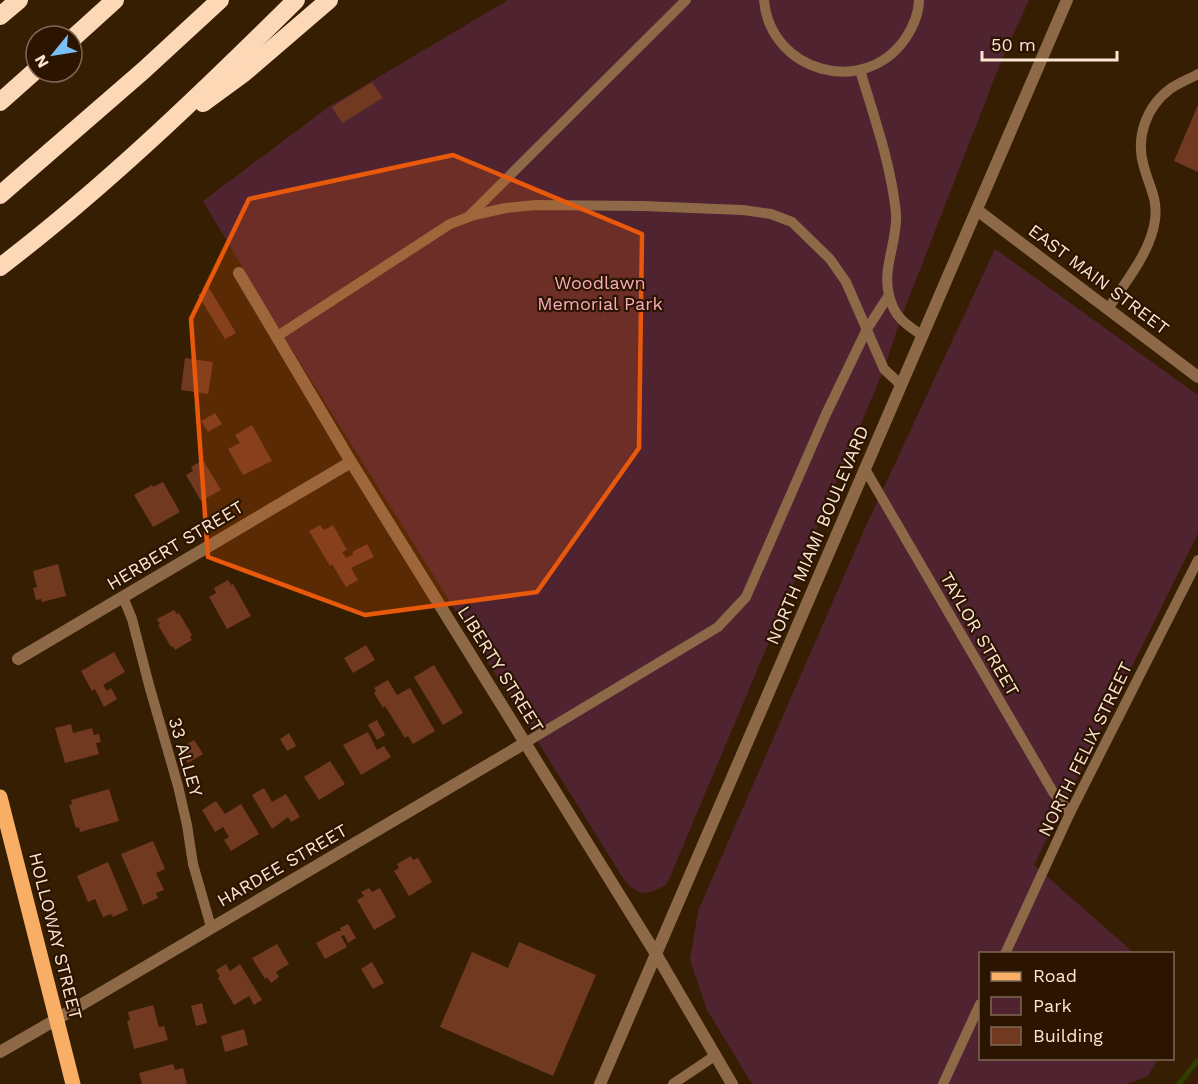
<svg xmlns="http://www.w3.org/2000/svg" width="1198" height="1084" viewBox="0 0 1198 1084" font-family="'Work Sans',sans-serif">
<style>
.green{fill:#4f232f}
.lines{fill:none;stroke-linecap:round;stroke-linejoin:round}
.stream{stroke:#2f3f00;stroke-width:5}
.building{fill:#713920}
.service{stroke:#8d6948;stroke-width:10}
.minor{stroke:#8d6948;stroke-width:12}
.tertiary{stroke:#8d6948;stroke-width:12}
.primary{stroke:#f8ae65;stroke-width:15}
.motorway{stroke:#fcd8b7;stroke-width:18}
.marked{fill:#e8590c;fill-opacity:0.2;stroke:#e8590c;stroke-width:4.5;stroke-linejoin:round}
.labels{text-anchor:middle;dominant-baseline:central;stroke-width:4.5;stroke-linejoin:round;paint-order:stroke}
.street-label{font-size:18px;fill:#fce5d2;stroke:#2b1400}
.park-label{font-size:18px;fill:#f8abbd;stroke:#2b1400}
</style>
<rect width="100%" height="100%" fill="#361e03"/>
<!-- green -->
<g class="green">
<path d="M508,0H1029L1002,59L900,321L884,369L667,884C650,895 639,897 625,881L279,329L203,201L330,106Z"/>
<polygon points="995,249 1198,395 1198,533 1034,865 1134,953 980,954 980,1058 1158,1059 1148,1076 1127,1084 752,1084 707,1010 690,960 698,911 864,530"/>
</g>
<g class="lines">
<!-- stream -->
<polyline class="stream" points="1179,1084 1198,1060"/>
</g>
<!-- building -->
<g class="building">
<polygon points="372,82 383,98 342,123 332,107"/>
<polygon points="1198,105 1198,172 1174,161"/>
<polygon points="209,288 236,333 225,339 198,295"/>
<polygon points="185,358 213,362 208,394 181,390"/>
<polygon points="215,413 222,424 208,432 201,421"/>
<polygon points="252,425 272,461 243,475 228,449 240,443 235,435"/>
<polygon points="203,460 221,490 201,501 186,475 193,471 191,467"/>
<polygon points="163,482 180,512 153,527 134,495 152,485 153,487"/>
<polygon points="320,525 324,530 333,525 347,550 342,552 346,558 354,554 352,552 367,544 374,557 351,568 358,580 346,587 332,564 330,566 309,531"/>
<polygon points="58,564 66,596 42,602 41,599 36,600 33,588 37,587 33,571"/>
<polygon points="228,580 231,585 233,584 251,616 227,629 209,597 216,593 214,588"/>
<polygon points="174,610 177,614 179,613 192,635 190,637 192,640 175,650 173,646 171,647 158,625 160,624 157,619"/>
<polygon points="366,645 375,660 353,673 344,658"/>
<polygon points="114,652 125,672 103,685 107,691 111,688 117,699 104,707 95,689 92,691 81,671"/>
<polygon points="434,665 463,713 443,725 414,677"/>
<polygon points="388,680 397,695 410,688 435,731 413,744 408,736 405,738 385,706 383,708 374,693 376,691 374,688"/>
<polygon points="377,720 385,735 377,740 368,725"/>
<polygon points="71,724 73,733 92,728 94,735 99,734 101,742 96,743 99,754 65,763 55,728"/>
<polygon points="368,732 377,750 384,746 391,757 361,775 343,745"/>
<polygon points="289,733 296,746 287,751 280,739"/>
<polygon points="194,740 203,754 188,763 179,749"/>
<polygon points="330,761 345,784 319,800 304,777"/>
<polygon points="264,788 272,802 286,794 300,817 291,822 288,817 272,829 252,795"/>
<polygon points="109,789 119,821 80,832 79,827 76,828 69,805 72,804 71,800"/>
<polygon points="216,801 225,814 241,804 259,834 231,851 224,840 229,837 223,827 215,832 202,810"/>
<polygon points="153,841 165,869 156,873 164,890 156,893 158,898 143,905 121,854"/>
<polygon points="411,856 413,860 418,858 432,882 409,896 394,871 399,868 397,864"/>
<polygon points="108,862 128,910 113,917 111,914 103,917 95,899 88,902 77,876"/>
<polygon points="369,888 372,892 380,888 396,917 374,930 357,900 364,896 361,892"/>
<polygon points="348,924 356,938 348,943 344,935 341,936 347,947 325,959 316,943 338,931 341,931 340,928"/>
<polygon points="519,942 596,975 553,1076 440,1027 472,952 508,968"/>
<polygon points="277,944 289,964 276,972 279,977 271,983 267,977 265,979 252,958"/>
<polygon points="372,962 384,983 373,989 361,969"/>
<polygon points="226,964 230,971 240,964 262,1000 254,1005 249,996 234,1005 218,978 220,976 216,970"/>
<polygon points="202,1003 207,1023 196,1026 191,1006"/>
<polygon points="153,1005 159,1027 164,1026 168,1040 134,1049 127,1021 130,1020 128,1012"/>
<polygon points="244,1029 248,1045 225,1052 221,1036"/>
<polygon points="173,1064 175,1070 183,1068 187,1084 142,1084 139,1073"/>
</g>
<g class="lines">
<!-- service -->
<g class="service">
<path d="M764,0C770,72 864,98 905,39C913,27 919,14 919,0"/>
<path d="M860,70C874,117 891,164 896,213C898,241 882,267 889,295C894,317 905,324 923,336"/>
<polyline points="469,216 686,0"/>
<path d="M1108,309C1125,282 1151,252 1155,220C1158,199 1149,186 1144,167C1135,138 1146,107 1170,89C1178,83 1189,79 1198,74"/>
<polyline points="276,337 450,224 474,215 506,208 536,205 642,206 743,210 771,214 792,222 830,259 846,282 884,369 901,385"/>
<polyline points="865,469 1053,792 1070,813"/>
<polyline points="123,597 132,619 149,685 178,786 187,825 193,864 211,927"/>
<polyline points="525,743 718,627 746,597 826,414 867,329 889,295"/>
<polyline points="1005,954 1070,813 1198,560"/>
<polyline points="673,1084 716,1055"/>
<polyline points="943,1084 980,1004"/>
</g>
<!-- minor -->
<g class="minor">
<polyline points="239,273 351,462 656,954"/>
<polyline points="18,659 351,462"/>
<polyline points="57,1019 525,743"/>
</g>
<!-- tertiary -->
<g class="tertiary">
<polyline points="977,210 1198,377"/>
<polyline points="656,954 732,1084"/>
<polyline points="0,1052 57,1019"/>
<polyline points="600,1084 1067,0"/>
</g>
<!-- primary -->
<polyline class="primary" points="0,797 73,1084"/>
<!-- motorway -->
<g class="motorway">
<polyline points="0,16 19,0"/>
<polyline points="72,39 115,0"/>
<polyline points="0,102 36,70"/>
<polyline points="203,103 244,73 329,0"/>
<polyline points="0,195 144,70 220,0"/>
<path d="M0,267C105,187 202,93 296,0"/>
</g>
</g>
<!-- marked area -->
<path class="marked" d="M453,155L642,234L639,448L537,592L365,615L208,557L191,319L249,199Z"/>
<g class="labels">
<!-- street labels -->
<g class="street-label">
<text transform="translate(1099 279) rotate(37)">EAST MAIN STREET</text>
<text transform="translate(817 535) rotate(-67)">NORTH MIAMI BOULEVARD</text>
<text transform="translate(175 545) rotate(-31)">HERBERT STREET</text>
<text transform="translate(980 634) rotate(60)">TAYLOR STREET</text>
<text transform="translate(501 669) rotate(58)">LIBERTY STREET</text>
<text transform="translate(1085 749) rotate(-64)">NORTH FELIX STREET</text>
<text transform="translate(186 757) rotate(74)">33 ALLEY</text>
<text transform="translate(282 865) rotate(-30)">HARDEE STREET</text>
<text transform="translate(56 936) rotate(76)">HOLLOWAY STREET</text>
</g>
<!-- park labels -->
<g class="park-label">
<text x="600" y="282">Woodlawn<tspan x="600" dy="21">Memorial Park</tspan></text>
</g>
</g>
<!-- legend -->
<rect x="979" y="952" width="195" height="108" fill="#2b1400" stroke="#7f6854" stroke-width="1.5"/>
<rect x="991" y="972" width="30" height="9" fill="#f8ae65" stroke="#7f6854" stroke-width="1.5"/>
<text x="1033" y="982" font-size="18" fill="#fce5d2">Road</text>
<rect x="991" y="997" width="30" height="18" fill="#4f232f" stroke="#7f6854" stroke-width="1.5"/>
<text x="1033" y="1012" font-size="18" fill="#fce5d2">Park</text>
<rect x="991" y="1027" width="30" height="18" fill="#713920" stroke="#7f6854" stroke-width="1.5"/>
<text x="1033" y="1042" font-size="18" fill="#fce5d2">Building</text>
<!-- north arrow -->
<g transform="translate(54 54) rotate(240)"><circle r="28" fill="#2b1400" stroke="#7f6854" stroke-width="1.5"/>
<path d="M0-4.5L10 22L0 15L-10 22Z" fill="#79bff8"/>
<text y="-9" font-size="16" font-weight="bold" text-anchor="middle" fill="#fce5d2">N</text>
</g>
<!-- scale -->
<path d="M982 51v9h135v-9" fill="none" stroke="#fce5d2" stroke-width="3"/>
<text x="991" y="51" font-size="18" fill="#fce5d2" stroke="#2b1400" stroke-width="4.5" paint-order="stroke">50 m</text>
</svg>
